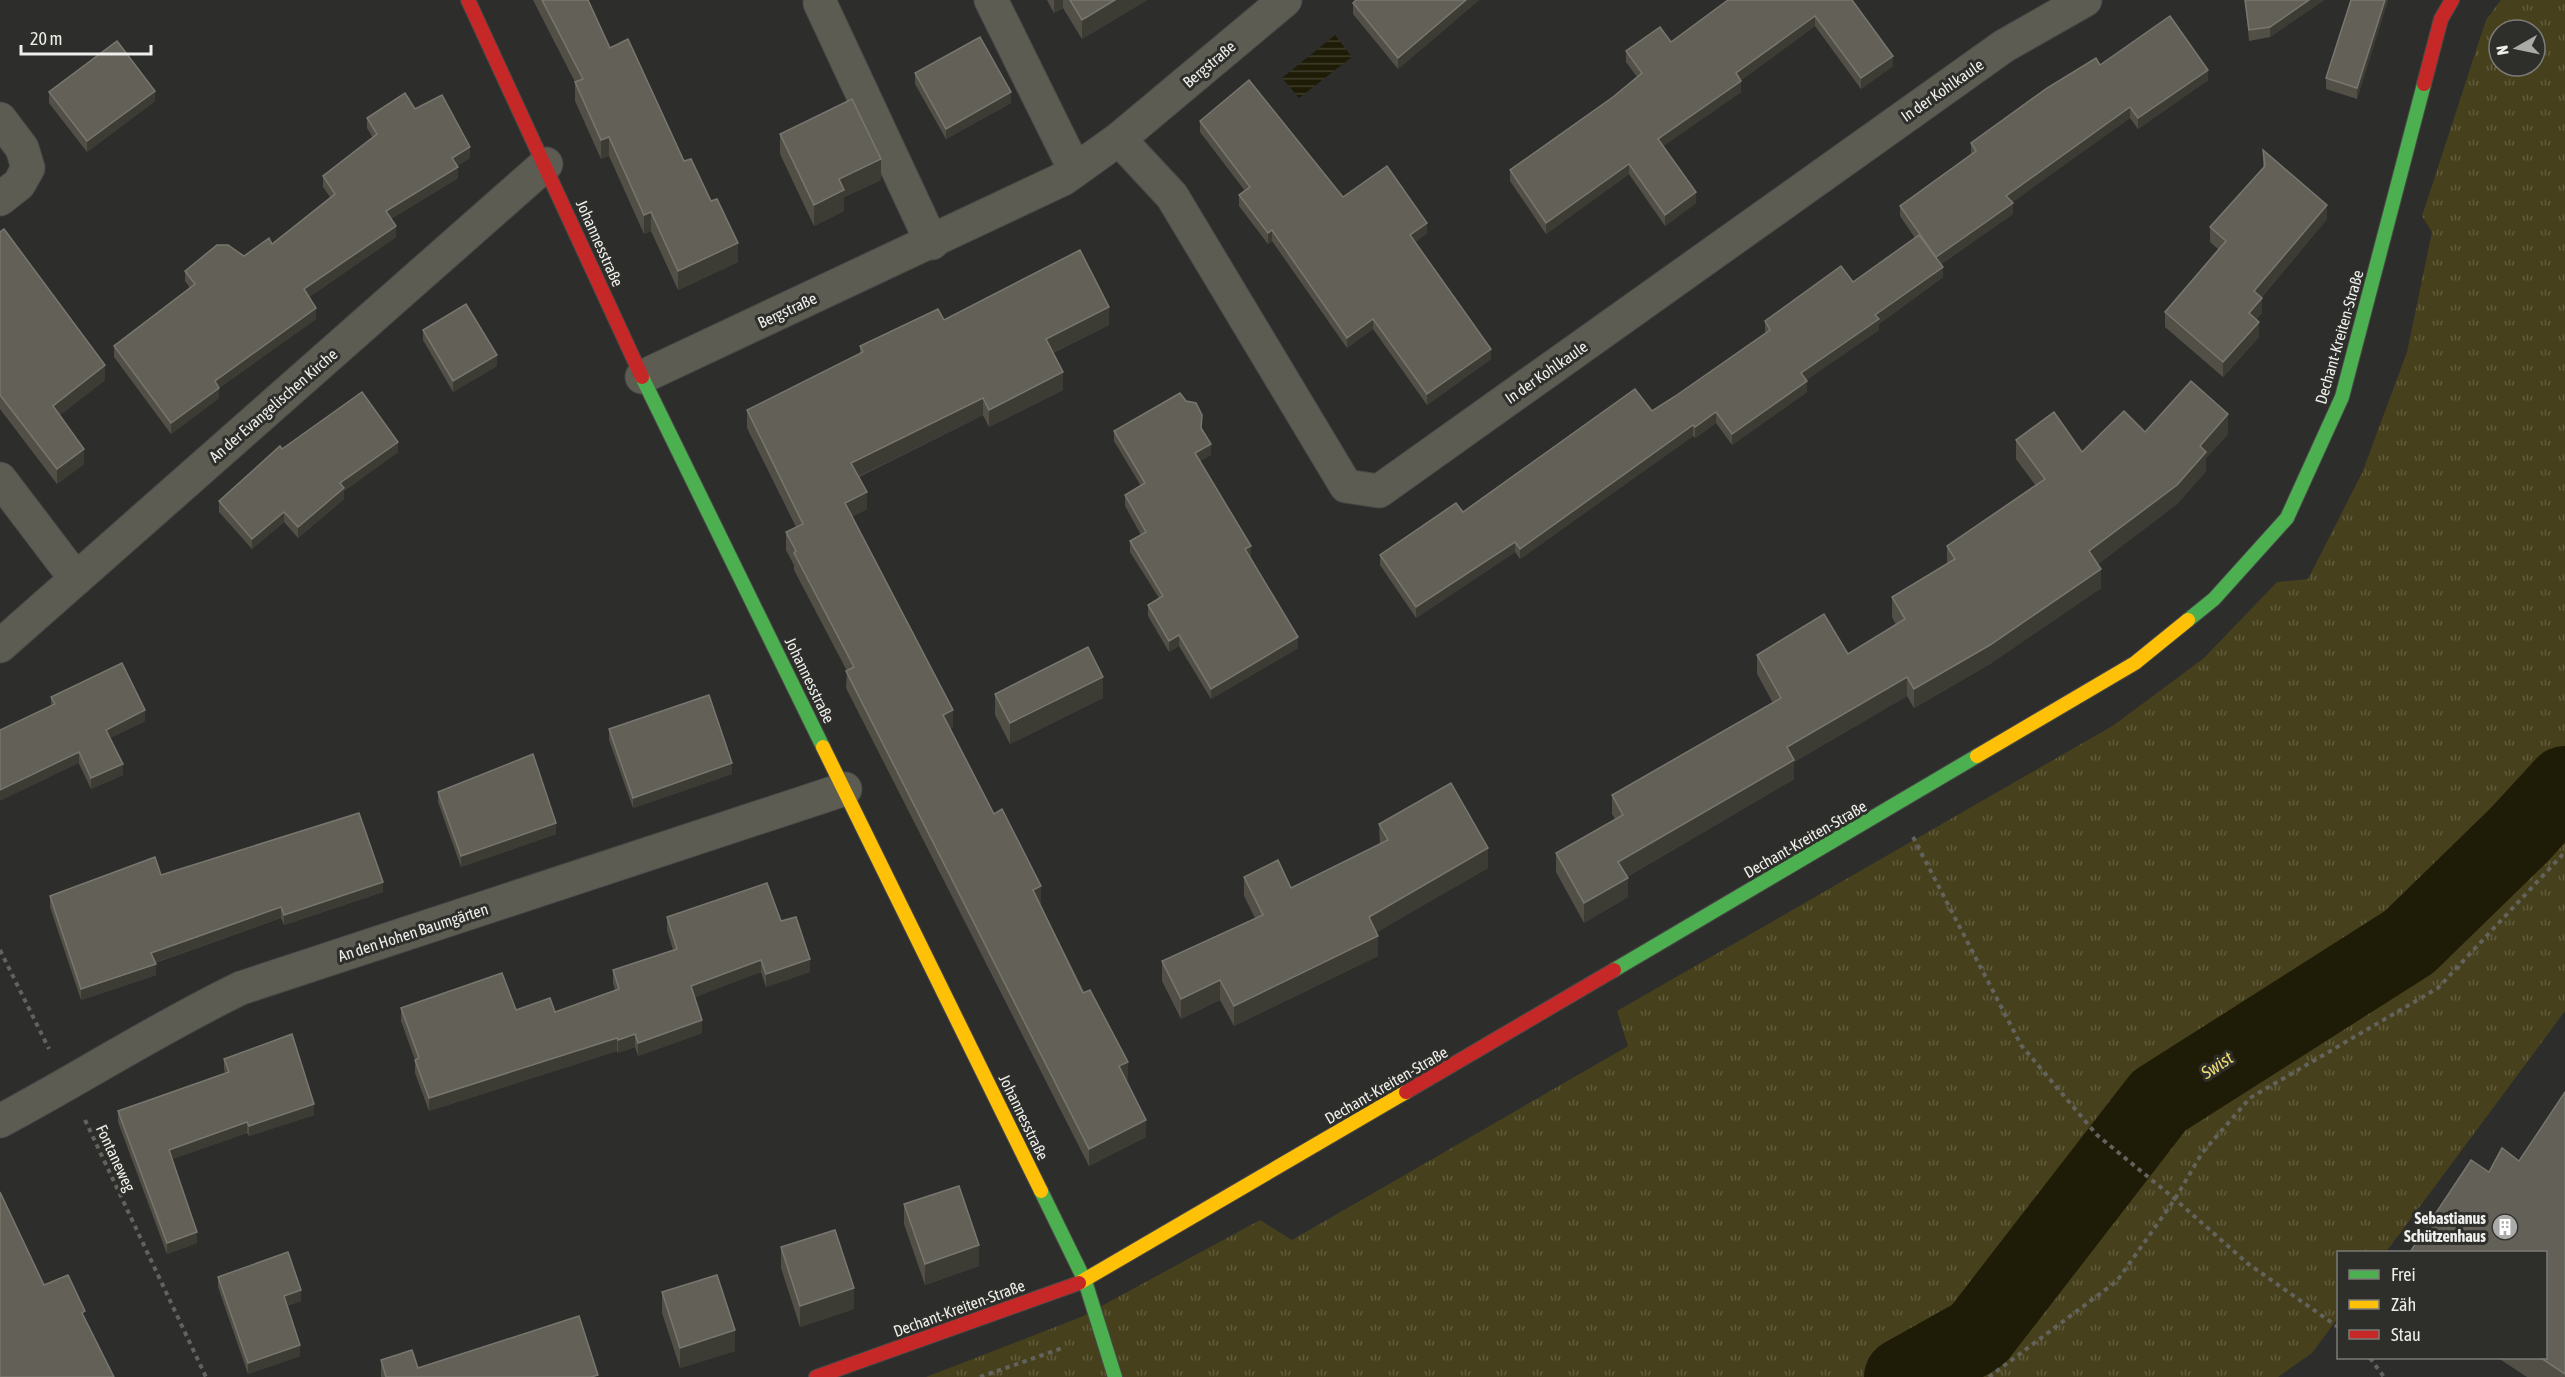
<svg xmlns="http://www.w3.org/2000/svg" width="2565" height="1377" viewBox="0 0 2565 1377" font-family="'Asap Condensed',sans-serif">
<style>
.park{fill:url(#park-tufts);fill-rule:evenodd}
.water{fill:url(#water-rules)}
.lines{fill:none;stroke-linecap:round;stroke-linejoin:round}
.river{stroke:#1e1b07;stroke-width:78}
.street-casing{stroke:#484847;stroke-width:35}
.fast-casing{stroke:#484847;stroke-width:16}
.slow-casing{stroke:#484847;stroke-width:16}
.jam-casing{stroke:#484847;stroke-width:16}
.path{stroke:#63625c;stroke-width:4;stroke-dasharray:4.5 4.5;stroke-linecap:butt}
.street{stroke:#5d5c53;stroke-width:33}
.fast{stroke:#4caf50;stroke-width:14}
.slow{stroke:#ffc107;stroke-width:14}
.jam{stroke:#c62828;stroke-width:14}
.wall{fill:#525046}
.shaded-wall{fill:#3c3b34}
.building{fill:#636157;stroke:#78776f;stroke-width:1.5}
.labels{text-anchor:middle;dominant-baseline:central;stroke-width:6;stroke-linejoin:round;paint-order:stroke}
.street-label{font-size:16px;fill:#eeeeec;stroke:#2e2e2b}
.poi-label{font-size:16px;font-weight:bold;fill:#eeeeec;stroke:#2e2e2b;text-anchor:end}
.water-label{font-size:18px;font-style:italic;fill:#eedd74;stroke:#2e2e2b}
</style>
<defs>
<pattern id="park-tufts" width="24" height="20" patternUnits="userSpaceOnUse" patternTransform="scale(1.5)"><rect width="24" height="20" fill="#46401c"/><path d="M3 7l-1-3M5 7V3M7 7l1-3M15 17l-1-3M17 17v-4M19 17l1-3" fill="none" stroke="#615c3d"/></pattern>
<pattern id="water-rules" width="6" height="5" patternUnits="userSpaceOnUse" patternTransform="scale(1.5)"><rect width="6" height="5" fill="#1e1b07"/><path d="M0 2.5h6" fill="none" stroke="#3f3c2b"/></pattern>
</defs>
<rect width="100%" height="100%" fill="#2d2d2c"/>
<!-- park -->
<path class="park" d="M2501,0H2565V1011L2386,1252H2338V1318L2312,1353L2278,1377H926L1081,1317L1260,1220L1292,1240L1628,1046L1617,1011L2114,725L2204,658L2277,582L2308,579L2362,473L2407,352L2432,232L2422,216L2486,20ZM2499,30H2535V66H2499Z"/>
<!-- water -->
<polygon class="water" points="1335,35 1352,57 1299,98 1282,78"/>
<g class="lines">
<!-- river -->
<polyline class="river" points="1903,1377 1978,1335 2159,1101 2409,942 2519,835 2565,785"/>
<!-- street casing -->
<g class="street-casing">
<g id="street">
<polyline points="991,0 1075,170"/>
<polyline points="820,3 932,243"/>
<polyline points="0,119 22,148 28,168 19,184 0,199"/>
<polyline points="1119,139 1172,196 1346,486 1379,491 2004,46 2085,0"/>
<polyline points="642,377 1063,179 1119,139 1285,0"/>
<polyline points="0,479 76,579"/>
<polyline points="0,646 546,164"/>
<path d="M0,1121C81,1078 158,1028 241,988L845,789"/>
</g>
</g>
<!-- fast casing -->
<g class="fast-casing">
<g id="fast">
<polyline points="642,377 823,747"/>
<polyline points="2188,620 2214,599 2287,518 2342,397 2424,84"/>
<polyline points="1614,970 1977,756"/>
<polyline points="1041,1191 1085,1281 1115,1377"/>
</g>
</g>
<!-- slow casing -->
<g class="slow-casing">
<g id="slow">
<polyline points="823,747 1041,1191"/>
<polyline points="1977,756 2135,663 2188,620"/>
<polyline points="1079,1283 1406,1092"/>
</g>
</g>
<!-- jam casing -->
<g class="jam-casing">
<g id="jam">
<polyline points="468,0 642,377"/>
<polyline points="2424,84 2441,19 2452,0"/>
<polyline points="1406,1092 1614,970"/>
<polyline points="816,1377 1079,1283"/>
</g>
</g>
<!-- path -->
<g class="path">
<polyline points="1913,837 2021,1045 2097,1135 2175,1199 2247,1263 2338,1327"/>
<polyline points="0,950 49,1049"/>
<polyline points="85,1120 206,1377"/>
<polyline points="2370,1358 2384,1377"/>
<polyline points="980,1377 1065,1347"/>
<polyline points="1989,1377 2117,1281 2175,1199 2202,1153 2250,1098 2438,988 2565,852"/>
</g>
<!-- street -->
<use href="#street" class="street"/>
<!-- fast -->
<use href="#fast" class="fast"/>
<!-- slow -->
<use href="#slow" class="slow"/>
<!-- jam -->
<use href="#jam" class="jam"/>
</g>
<!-- wall -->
<g class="wall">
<polygon points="533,0 588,0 610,48 684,161 738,262 678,290 651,231 644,234 609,156 601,159 575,101 575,82"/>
<polygon points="1047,0 1147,0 1082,39 1063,8 1054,13"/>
<polygon points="1479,0 1398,69 1353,14 1353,3"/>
<polygon points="1852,0 1893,66 1861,89 1815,26 1740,81 1741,92 1663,146 1696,203 1665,226 1629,174 1546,234 1510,181 1510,170 1613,97 1637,77 1626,62 1626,51"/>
<polygon points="2245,0 2324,0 2270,37 2249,41"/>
<polygon points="2388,0 2357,99 2326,89 2326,78"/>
<polygon points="2100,65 2208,80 2138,129 2130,118 2012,202 2013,214 1941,264 1943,277 1879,324 1879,330 1806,380 1807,392 1732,445 1716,423 1695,438 1693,436 1520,559 1515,552 1416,618 1380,565 1380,555 1463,512 1652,411 1674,397 1766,333 1765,331 1765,321 1853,282 1915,238 1900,216 1900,206 1971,154 1971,143"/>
<polygon points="915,73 1011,103 946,139 915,84"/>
<polygon points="49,92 155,101 87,152 49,103"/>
<polygon points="415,109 470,158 457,166 458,178 391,219 396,237 309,297 316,319 219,388 219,398 171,434 114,357 114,346 190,288 185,281 185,271 244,256 272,244 330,197 323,187 323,176 373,138 367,128 367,118"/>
<polygon points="1200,121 1343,197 1427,233 1415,242 1491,359 1427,405 1373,329 1347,348 1272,241 1268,244 1239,206 1239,195 1245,191 1200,132"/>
<polygon points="780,134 881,180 844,197 844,211 814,226 780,154"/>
<polygon points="2263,150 2327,219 2262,297 2262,313 2256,320 2259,337 2223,377 2165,327 2165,312 2218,249 2210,242 2210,227 2263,168"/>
<polygon points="0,232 105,380 60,415 84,464 57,484 0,409"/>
<polygon points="944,320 1109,325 1053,353 1063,390 989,427 983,415 859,477 867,509 852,517 953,727 950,729 1041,904 1040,904 1128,1079 1126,1080 1146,1137 1089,1166 846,688 847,671 794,570 794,565 786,550 786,532 796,527 747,428 747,410 860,354 860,346"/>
<polygon points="423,330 497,366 453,392 423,340"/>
<polygon points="1202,429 1211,455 1200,461 1251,557 1250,557 1298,648 1211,699 1179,646 1169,652 1148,616 1148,605 1159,598 1130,552 1130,541 1141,535 1125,506 1125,495 1141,486 1114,441 1114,431"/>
<polygon points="2145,432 2228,434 2206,458 2206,471 2177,504 2098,564 2101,588 1990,664 1914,708 1907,696 1794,762 1794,779 1627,877 1628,897 1584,923 1556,872 1556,853 1615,819 1612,814 1612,795 1773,703 1757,674 1757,655 1848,654 1896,625 1892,617 1892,597 1947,564 1947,546 2036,486 2016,459 2016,440 2082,452"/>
<polygon points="282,449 398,452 344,491 344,499 298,538 284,522 252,549 219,512 219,501"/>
<polygon points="995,694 1103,698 1010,744 995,715"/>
<polygon points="51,697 145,721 110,738 123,775 91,789 51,705"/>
<polygon points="609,729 732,774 633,808 609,740"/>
<polygon points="438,792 556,834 461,867 438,802"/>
<polygon points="1379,824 1488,868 1376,932 1378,956 1234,1026 1220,1000 1181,1019 1162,981 1162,961 1255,918 1244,896 1244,877 1291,888 1380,845"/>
<polygon points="161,875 383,892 284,925 281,918 155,963 156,975 81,1000 50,907 50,896"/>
<polygon points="667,917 781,921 810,972 766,987 761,972 694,997 702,1033 638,1056 635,1047 618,1053 617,1051 429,1111 415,1073 415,1060 401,1021 401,1008 516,1010 555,1012 615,990 613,983 613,970 673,950 667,930"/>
<polygon points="224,1059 314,1115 249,1136 247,1133 172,1159 197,1243 167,1254 118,1122 118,1111 225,1073 224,1069"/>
<polygon points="2565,1092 2565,1377 2527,1377 2498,1358 2546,1358 2489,1172 2519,1161"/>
<polygon points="904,1204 979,1266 925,1285 904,1224"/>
<polygon points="781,1247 854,1309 800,1327 781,1268"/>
<polygon points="218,1277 301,1301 287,1306 300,1356 248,1374 218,1287"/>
<polygon points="662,1292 735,1351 680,1368 662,1313"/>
<polygon points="381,1360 418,1368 598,1377 381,1377"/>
</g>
<!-- shaded-wall -->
<g class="shaded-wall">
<polygon points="1054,0 1063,0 1063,8 1054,13"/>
<polygon points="1115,0 1147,0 1082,39 1082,20"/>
<polygon points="1466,0 1479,0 1398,69 1398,58"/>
<polygon points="2309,0 2324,0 2270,37 2270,27"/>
<polygon points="2385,0 2388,0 2357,99 2357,88"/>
<polygon points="1815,16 1815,26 1736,84 1736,73"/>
<polygon points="1893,56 1893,66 1861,89 1861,78"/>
<polygon points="2208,70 2208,80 2138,129 2138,118"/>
<polygon points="1741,81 1741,92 1658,150 1658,139"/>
<polygon points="155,91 155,101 87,152 87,141"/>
<polygon points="1011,92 1011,103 946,139 946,129"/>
<polygon points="2130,107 2130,118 2006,207 2006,196"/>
<polygon points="609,137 609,156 601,159 601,140"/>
<polygon points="470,147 470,158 452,169 452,158"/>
<polygon points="881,159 881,180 844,197 844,211 814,226 814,205 839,179"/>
<polygon points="1629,164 1629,174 1546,234 1546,223"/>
<polygon points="458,167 458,178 386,222 386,211"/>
<polygon points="1696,192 1696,203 1665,226 1665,215"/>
<polygon points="2013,203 2013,214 1936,267 1936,257"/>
<polygon points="2327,205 2327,219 2254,306 2254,291"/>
<polygon points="651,212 651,231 644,234 644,215"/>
<polygon points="1427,223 1427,233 1410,246 1410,235"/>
<polygon points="396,226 396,237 304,300 304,289"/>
<polygon points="1272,230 1272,241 1268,244 1268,233"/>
<polygon points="738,243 738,262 678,290 678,271"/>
<polygon points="1943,267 1943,277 1879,324 1879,330 1801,384 1801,373 1875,315"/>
<polygon points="2262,298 2262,313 2249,328 2249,313"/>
<polygon points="1109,307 1109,325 1046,356 1046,339"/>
<polygon points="316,308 316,319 219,388 219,398 171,434 171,423 215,381"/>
<polygon points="1373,319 1373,329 1347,348 1347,338"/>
<polygon points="2259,322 2259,337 2223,377 2223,362"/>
<polygon points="1491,349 1491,359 1427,405 1427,394"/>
<polygon points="497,355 497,366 453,392 453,381"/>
<polygon points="105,365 105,380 53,421 53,406"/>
<polygon points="1063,372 1063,390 989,427 989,410"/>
<polygon points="1807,381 1807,392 1732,445 1732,434"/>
<polygon points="983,398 983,415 851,480 851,463"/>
<polygon points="1716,412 1716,423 1695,438 1695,427"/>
<polygon points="2228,414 2228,434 2206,458 2206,471 2177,504 2089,571 2089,551 2200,446"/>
<polygon points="1693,425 1693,436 1520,559 1520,549"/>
<polygon points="398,442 398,452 344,491 344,499 298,538 298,527 340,483"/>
<polygon points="1211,444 1211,455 1195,464 1195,453"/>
<polygon points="84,449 84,464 57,484 57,469"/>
<polygon points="867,492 867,509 845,521 845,503"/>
<polygon points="284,512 284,522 252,549 252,539"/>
<polygon points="1515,542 1515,552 1416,618 1416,607"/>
<polygon points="1251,546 1251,557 1245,560 1245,549"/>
<polygon points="2101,569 2101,588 1990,664 1914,708 1914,689"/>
<polygon points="1179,635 1179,646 1169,652 1169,641"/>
<polygon points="1298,637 1298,648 1211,699 1211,689"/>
<polygon points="1103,677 1103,698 1010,744 1010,723"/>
<polygon points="1907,677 1907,696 1794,762 1794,779 1618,882 1618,862 1787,747"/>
<polygon points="145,710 145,721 106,740 106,730"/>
<polygon points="953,710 953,727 943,732 943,715"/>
<polygon points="79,752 79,763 0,801 0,790"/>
<polygon points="732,763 732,774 633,808 633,798"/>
<polygon points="123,764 123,775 91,789 91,778"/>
<polygon points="556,823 556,834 461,867 461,856"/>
<polygon points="1488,848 1488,868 1369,937 1369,917"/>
<polygon points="1628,878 1628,897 1584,923 1584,903"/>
<polygon points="383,882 383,892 284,925 284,915"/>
<polygon points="1041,886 1041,904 1033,908 1033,890"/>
<polygon points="281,907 281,918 151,964 151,953"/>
<polygon points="1378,936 1378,956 1234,1026 1234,1006"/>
<polygon points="810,959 810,972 766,987 766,974"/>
<polygon points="761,960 761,972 691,999 691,986"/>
<polygon points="156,964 156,975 81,1000 81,989"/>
<polygon points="1220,980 1220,1000 1181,1019 1181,999"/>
<polygon points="702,1020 702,1033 638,1056 638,1043"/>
<polygon points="635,1034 635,1047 618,1053 618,1040"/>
<polygon points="617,1038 617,1051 429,1111 429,1098"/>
<polygon points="1128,1062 1128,1079 1119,1083 1119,1066"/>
<polygon points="314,1104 314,1115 249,1136 249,1126"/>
<polygon points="1146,1120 1146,1137 1089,1166 1089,1149"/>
<polygon points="247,1122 247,1133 169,1160 169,1150"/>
<polygon points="197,1232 197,1243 167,1254 167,1243"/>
<polygon points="979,1245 979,1266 925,1285 925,1264"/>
<polygon points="854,1288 854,1309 800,1327 800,1306"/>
<polygon points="301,1290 301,1301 284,1307 284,1296"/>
<polygon points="735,1330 735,1351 680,1368 680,1348"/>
<polygon points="300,1345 300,1356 248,1374 248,1363"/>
</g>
<!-- building -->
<g class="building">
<polygon points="542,0 588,0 610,48 628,39 684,161 691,159 711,201 717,199 738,243 678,271 651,212 644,215 609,137 601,140 575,82 583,79"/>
<polygon points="1070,0 1115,0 1082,20"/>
<polygon points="1356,0 1466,0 1398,58 1353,3"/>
<polygon points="1728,0 1852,0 1893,56 1861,78 1815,16 1736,73 1741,81 1658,139 1696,192 1665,215 1629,164 1546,223 1510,170 1613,97 1642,73 1626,51 1660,27 1671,42"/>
<polygon points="2245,0 2309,0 2270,27 2249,30"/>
<polygon points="2351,0 2385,0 2357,88 2326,78"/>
<polygon points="2170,16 2208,70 2138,118 2130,107 2006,196 2013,203 1936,257 1900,206 1976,151 1971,143 2047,88 2096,58 2100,65"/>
<polygon points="980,37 1011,92 946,129 915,73"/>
<polygon points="117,41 155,91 87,141 49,92"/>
<polygon points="1249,80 1343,197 1387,166 1427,223 1410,235 1491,349 1427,394 1373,319 1347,338 1272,230 1268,233 1239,195 1250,187 1200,121"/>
<polygon points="405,93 415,109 442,95 470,147 452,158 458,167 386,211 396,226 304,289 316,308 215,381 219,388 171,423 114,346 195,284 185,271 217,245 228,245 244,256 269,238 272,244 335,194 323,176 377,134 367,118"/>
<polygon points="852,99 881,159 839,179 844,190 814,205 780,134"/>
<polygon points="2263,150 2327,205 2254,291 2262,298 2249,313 2259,322 2223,362 2165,312 2226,241 2210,227 2265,166"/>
<polygon points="4,229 105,365 53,406 84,449 57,469 0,395 0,232"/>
<polygon points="1919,235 1943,267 1875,315 1879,319 1801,373 1807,381 1732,434 1716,412 1695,427 1693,425 1520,549 1515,542 1416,607 1380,555 1456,503 1463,512 1635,389 1652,411 1674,397 1770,330 1765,321 1841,266 1853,282"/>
<polygon points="1080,250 1109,307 1046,339 1063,372 989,410 983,398 851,463 867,492 845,503 953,710 943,715 994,814 1002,809 1041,886 1033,890 1083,993 1090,990 1128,1062 1119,1066 1146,1120 1089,1149 846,671 854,667 794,553 796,551 786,532 803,524 747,410 863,352 860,346 938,309 944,320"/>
<polygon points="466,304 497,355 453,381 423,330"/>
<polygon points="2191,381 2228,414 2200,446 2206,452 2177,485 2089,551 2101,569 1990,645 1914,689 1907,677 1787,747 1794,760 1618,862 1628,878 1584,903 1556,853 1623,815 1612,795 1781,698 1757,655 1824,614 1848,654 1905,619 1892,597 1955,559 1947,546 2045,479 2016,440 2054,412 2082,452 2124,411 2145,432"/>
<polygon points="362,392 398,442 340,483 344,488 298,527 284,512 252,539 219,501 280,446 282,449"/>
<polygon points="1180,393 1186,401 1196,403 1202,415 1201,428 1211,444 1195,453 1251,546 1245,549 1298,637 1211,689 1179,635 1169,641 1148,605 1163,596 1130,541 1146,532 1125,495 1145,483 1114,431"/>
<polygon points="1088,647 1103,677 1010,723 995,694"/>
<polygon points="122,663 145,710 106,730 123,764 91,778 79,752 0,790 0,730 55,704 51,697"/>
<polygon points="709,695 732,763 633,798 609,729"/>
<polygon points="533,754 556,823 461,856 438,792"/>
<polygon points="1451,783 1488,848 1369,917 1378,936 1234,1006 1220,980 1181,999 1162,961 1263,915 1244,877 1278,860 1291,888 1388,840 1379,824"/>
<polygon points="359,813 383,882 284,915 281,907 151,953 156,964 81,989 50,896 155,857 161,875"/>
<polygon points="767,883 781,921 796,917 810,959 766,974 761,960 691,986 702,1020 638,1043 635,1034 618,1040 617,1038 429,1098 415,1060 419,1058 401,1008 502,973 516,1010 550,998 555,1012 619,989 613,970 677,949 667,917"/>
<polygon points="292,1034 314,1104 249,1126 247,1122 169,1150 197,1232 167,1243 118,1111 229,1072 224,1059"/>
<polygon points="2565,1092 2565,1374 2541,1358 2546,1358 2546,1252 2410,1252 2471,1160 2489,1172 2502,1148 2519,1161"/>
<polygon points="959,1186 979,1245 925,1264 904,1204"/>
<polygon points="0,1192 44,1285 68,1275 85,1311 82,1313 114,1377 0,1377"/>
<polygon points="835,1230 854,1288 800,1306 781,1247"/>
<polygon points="288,1252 301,1290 284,1296 300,1345 248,1363 218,1277"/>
<polygon points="717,1275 735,1330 680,1348 662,1292"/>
<polygon points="579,1316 598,1375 591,1377 386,1377 381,1360 412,1350 418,1368"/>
</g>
<!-- icons -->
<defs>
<g id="building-disc" transform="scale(1.35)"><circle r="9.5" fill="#aaaaa9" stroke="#2e2e2b"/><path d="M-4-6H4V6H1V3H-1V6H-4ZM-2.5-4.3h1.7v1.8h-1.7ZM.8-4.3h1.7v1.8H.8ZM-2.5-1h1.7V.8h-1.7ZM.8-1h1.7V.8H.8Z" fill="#fff"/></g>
</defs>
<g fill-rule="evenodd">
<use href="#building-disc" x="2505" y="1227"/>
</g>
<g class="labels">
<!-- street labels -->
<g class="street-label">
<text transform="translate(1209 64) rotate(-40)">Bergstraße</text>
<text transform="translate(1942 90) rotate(-35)">In der Kohlkaule</text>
<text transform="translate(600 243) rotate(66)">Johannesstraße</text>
<text transform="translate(787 310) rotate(-25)">Bergstraße</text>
<text transform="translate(2339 337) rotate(-74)">Dechant-Kreiten-Straße</text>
<text transform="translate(1546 372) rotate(-35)">In der Kohlkaule</text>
<text transform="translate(273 405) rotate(-41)">An der Evangelischen Kirche</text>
<text transform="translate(810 680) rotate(64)">Johannesstraße</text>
<text transform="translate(1805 839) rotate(-30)">Dechant-Kreiten-Straße</text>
<text transform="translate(413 932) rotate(-18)">An den Hohen Baumgärten</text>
<text transform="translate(1386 1085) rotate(-30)">Dechant-Kreiten-Straße</text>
<text transform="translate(1024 1117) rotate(64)">Johannesstraße</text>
<text transform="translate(116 1158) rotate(65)">Fontaneweg</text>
<text transform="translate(959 1308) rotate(-20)">Dechant-Kreiten-Straße</text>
</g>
<!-- poi labels -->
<g class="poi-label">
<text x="2486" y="1218">Sebastianus<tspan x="2486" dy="18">Schützenhaus</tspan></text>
</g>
<!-- water labels -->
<g class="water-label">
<text transform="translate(2217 1065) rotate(-33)">Swist</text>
</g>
</g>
<!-- legend -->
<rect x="2337" y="1251" width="210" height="108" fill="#2e2e2b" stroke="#7b7b78" stroke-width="1.5"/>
<rect x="2349" y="1270" width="30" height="9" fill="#4caf50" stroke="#7b7b78" stroke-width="1.5"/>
<text x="2391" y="1281" font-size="18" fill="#eeeeec">Frei</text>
<rect x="2349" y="1300" width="30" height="9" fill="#ffc107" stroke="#7b7b78" stroke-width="1.5"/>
<text x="2391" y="1311" font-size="18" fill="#eeeeec">Zäh</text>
<rect x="2349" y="1330" width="30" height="9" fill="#c62828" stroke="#7b7b78" stroke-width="1.5"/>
<text x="2391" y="1341" font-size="18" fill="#eeeeec">Stau</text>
<!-- north arrow -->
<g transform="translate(2517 48) rotate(261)"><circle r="28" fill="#2e2e2b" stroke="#7b7b78" stroke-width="1.5"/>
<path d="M0-4.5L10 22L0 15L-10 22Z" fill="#aaaaa9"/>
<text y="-9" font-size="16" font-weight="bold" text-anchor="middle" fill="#eeeeec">N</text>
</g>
<!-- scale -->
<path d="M21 45v9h130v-9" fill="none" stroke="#eeeeec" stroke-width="3"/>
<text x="30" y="45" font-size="18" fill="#eeeeec" stroke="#2e2e2b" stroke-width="4.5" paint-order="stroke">20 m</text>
</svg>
